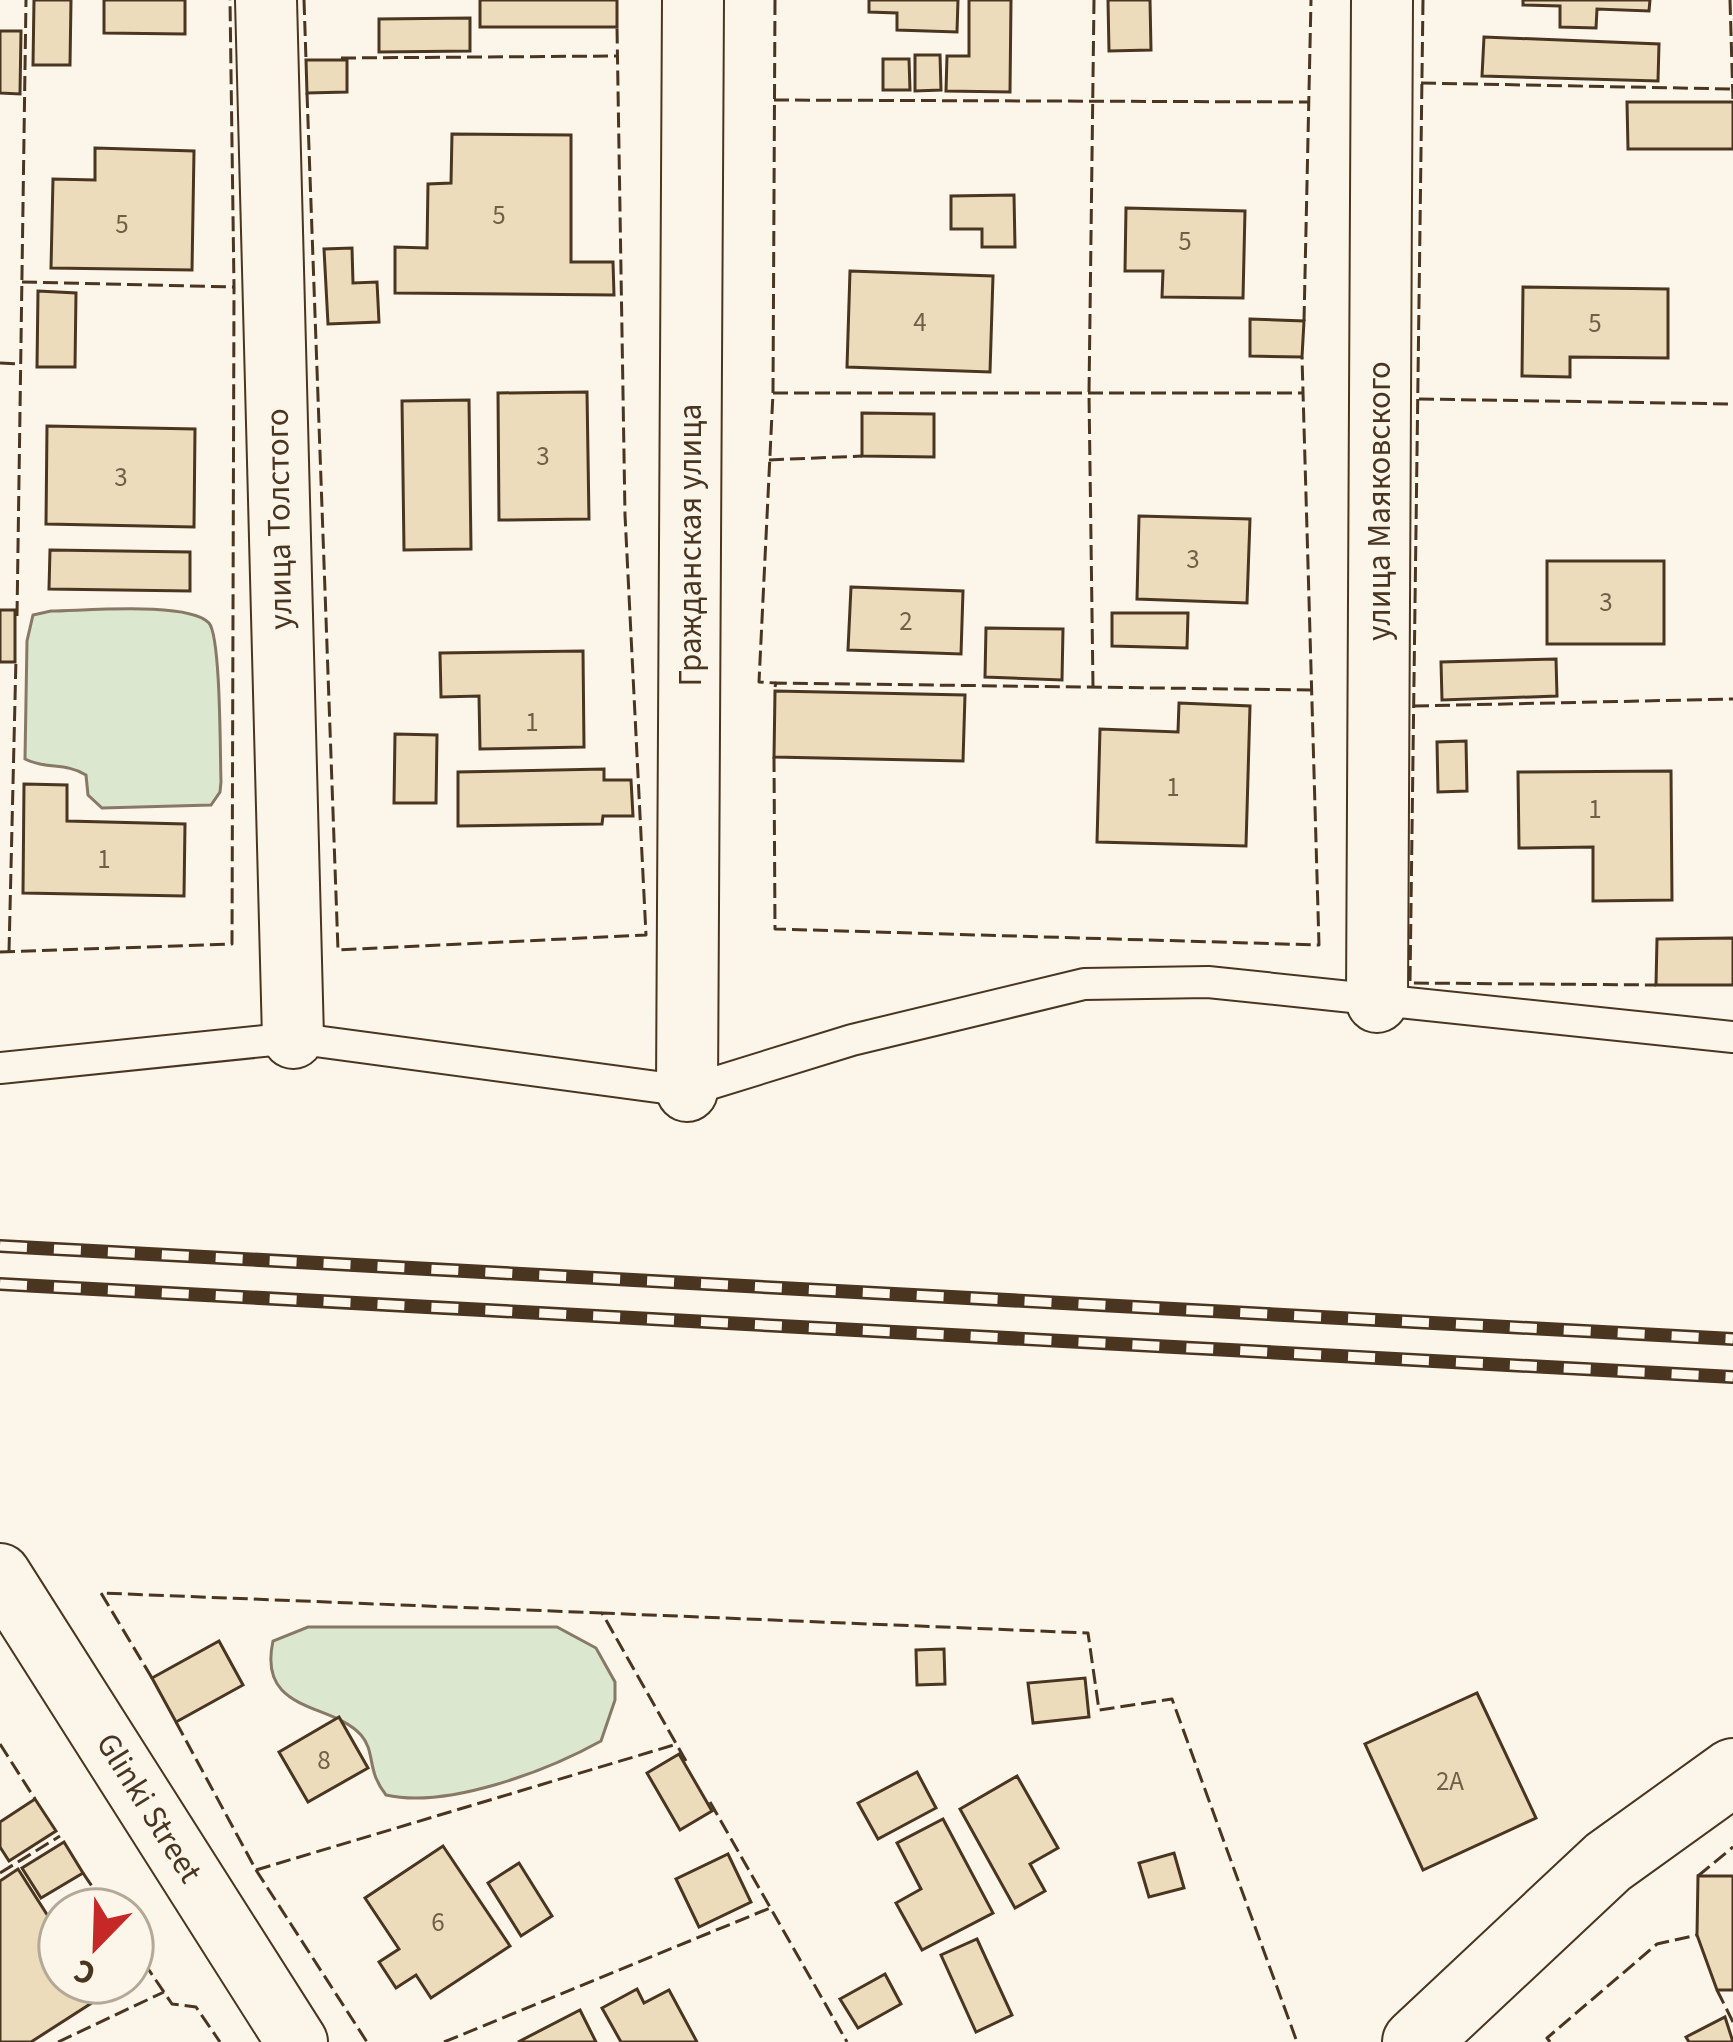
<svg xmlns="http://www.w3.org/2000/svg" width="1733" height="2042" viewBox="0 0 1733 2042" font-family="'Source Sans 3',sans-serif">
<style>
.green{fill:#dce7d0;stroke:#887966;stroke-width:3}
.building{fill:#ecdcbc;stroke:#4a3520;stroke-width:3}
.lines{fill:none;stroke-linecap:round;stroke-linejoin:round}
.lane-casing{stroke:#4a3520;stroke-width:34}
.street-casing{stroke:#4a3520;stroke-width:64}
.secondary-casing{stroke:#4a3520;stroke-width:70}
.lane{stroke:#fbf6e9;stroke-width:30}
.street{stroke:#fbf6e9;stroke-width:60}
.secondary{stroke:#fbf6e9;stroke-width:66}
.rail-casing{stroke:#4a3520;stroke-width:14}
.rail{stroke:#fbf6e9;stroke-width:9;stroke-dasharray:27;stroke-linecap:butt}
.fence{stroke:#4a3520;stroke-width:3;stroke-dasharray:15 6;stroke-linecap:butt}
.labels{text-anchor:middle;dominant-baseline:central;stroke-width:9;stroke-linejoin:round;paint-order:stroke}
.number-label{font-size:27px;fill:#725f47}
.street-label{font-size:33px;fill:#4a3520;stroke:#fbf6e9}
</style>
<rect width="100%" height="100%" fill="#fbf6e9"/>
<!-- green -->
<g class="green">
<path d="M51,611C83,611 188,601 209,623C221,637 220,757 221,782L220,792L211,805L102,808L88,795L86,775C65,762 47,770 25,759L27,641L33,615Z"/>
<path d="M308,1627H557L596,1648L615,1682V1700L601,1741C547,1771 447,1809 386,1795C366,1770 376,1752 361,1735C332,1702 257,1714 273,1641Z"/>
</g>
<!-- building -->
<g class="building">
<polygon points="34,0 71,0 70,65 33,65"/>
<polygon points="104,0 185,0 185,34 104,33"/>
<rect x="480" y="0" width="137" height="27"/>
<polygon points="869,0 958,0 957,32 897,30 897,13 869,12"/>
<polygon points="969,0 1011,0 1010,92 946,91 947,56 969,56"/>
<polygon points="1108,0 1150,0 1151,50 1109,51"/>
<polygon points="1523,0 1650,0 1649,11 1597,9 1596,28 1560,27 1560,6 1523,5"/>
<polygon points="470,18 470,51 379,52 379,19"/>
<polygon points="0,31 21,31 20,94 0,93"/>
<polygon points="1484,37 1659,44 1658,81 1482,76"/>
<polygon points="915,55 940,55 941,90 915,91"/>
<polygon points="883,59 909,59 910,90 883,90"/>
<polygon points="306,60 347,60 347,92 307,93"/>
<polygon points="1627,102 1733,102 1733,149 1628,149"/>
<polygon points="452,134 571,135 571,262 613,262 614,295 395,293 395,247 427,248 428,184 451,183"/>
<polygon points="95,148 194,151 192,270 51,268 53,179 95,180"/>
<polygon points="1014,195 1015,247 982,247 982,229 951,229 951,196"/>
<polygon points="1126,208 1245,211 1243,298 1162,297 1163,271 1125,271"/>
<polygon points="352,248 353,283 377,282 379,322 328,324 324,249"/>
<polygon points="850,271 993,276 990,372 847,367"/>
<polygon points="1523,287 1668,289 1668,358 1570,357 1570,377 1522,376"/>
<polygon points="38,291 76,293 75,367 37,367"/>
<polygon points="1250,319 1304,321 1302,357 1250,356"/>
<polygon points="587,392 589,519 499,520 498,393"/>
<polygon points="469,400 471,549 404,550 402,401"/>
<polygon points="862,413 934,414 934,457 862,456"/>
<polygon points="47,426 195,429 194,527 46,524"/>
<polygon points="1139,516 1250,519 1247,603 1137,599"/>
<polygon points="50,550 190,552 190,591 49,589"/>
<rect x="1547" y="561" width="117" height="83"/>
<polygon points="851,587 963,591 961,654 848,650"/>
<rect x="0" y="610" width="15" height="52"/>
<polygon points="1112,613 1188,613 1187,648 1112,646"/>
<polygon points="986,628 1063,629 1062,680 985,677"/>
<polygon points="583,651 584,747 480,749 479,696 441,697 440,653"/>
<polygon points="1556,659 1557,696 1442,700 1441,662"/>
<polygon points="775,691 965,695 963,761 774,757"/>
<polygon points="1179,703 1250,706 1246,846 1097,842 1100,729 1178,732"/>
<polygon points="395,734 437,735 436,803 394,803"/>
<polygon points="1466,741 1467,791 1438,792 1437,742"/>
<polygon points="604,769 604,780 631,780 633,816 603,816 602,824 458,826 458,772"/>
<polygon points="1671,771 1672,900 1593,901 1593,847 1519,848 1518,772"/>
<polygon points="24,784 67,785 67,821 185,824 184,896 23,893"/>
<polygon points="1733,938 1733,985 1656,985 1657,939"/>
<polygon points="219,1641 243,1685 176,1722 152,1678"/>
<polygon points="944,1649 945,1684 917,1685 916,1650"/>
<polygon points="1085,1678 1089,1717 1033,1723 1028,1683"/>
<polygon points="1477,1693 1536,1818 1423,1870 1365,1744"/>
<polygon points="339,1717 368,1768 308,1802 279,1752"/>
<polygon points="679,1754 712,1811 680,1830 647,1773"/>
<polygon points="917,1772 936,1808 878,1839 858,1803"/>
<polygon points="1017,1776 1058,1848 1030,1864 1045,1891 1015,1908 960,1809"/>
<polygon points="35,1799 56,1831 9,1861 0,1847 0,1822"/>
<polygon points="943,1819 993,1913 922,1950 896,1903 921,1889 897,1843"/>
<polygon points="64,1842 83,1873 41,1898 22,1868"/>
<polygon points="443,1846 510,1946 431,1998 416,1975 396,1988 379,1962 399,1949 365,1898"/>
<polygon points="1174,1853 1184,1888 1149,1897 1139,1863"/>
<polygon points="728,1854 751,1902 699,1927 676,1879"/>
<polygon points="519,1863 552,1916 521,1936 488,1883"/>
<polygon points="18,1869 60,1935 60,1982 91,1982 101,1997 31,2042 0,2042 0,1881"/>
<polygon points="1698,1876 1733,1876 1733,1990 1717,1990 1697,1935"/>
<polygon points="977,1939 1012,2015 976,2032 941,1955"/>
<polygon points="885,1974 901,2004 858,2028 840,1999"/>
<polygon points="637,1989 644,2003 669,1990 697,2042 621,2042 602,2008"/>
<polygon points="580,2010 596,2042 518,2042"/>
<polygon points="1725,2017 1733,2042 1689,2042 1686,2037"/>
</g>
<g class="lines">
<!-- lane casing -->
<g class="lane-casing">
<polyline id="lane" points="0,1068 293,1038 687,1091 852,1040 1084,984 1208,982 1733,1037"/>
</g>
<!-- street casing -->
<g class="street-casing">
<g id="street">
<polyline points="266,0 293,1038"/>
<polyline points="1377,1002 1382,0"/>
<polyline points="687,1091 693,0"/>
<polyline points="0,1574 297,2042"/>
</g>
</g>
<!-- secondary casing -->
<g class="secondary-casing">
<polyline id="secondary" points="1416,2042 1608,1862 1733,1772"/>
</g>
<!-- lane -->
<use href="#lane" class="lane"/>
<!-- street -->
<use href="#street" class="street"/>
<!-- secondary -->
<use href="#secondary" class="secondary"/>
<!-- rail casing -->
<g class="rail-casing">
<g id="rail">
<polyline points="0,1246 1733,1339"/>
<polyline points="0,1284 1733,1377"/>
</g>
</g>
<!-- rail -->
<use href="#rail" class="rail"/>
<!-- fence -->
<g class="fence">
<polyline points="304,0 306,60"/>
<polyline points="775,0 773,393 759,682 776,683"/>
<polyline points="1423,0 1410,983 1656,985"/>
<polyline points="1730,0 1733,101"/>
<polyline points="341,58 617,56"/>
<polyline points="1421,83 1732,89"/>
<polyline points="307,93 338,950 646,935 625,515 617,27"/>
<polyline points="774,100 1308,102"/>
<polyline points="22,282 234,287"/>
<polyline points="1304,321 1311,0"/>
<polyline points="0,363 21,364"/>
<polyline points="773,393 1303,393"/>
<polyline points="1419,399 1733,404"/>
<polyline points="769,460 862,456"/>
<polyline points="17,616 26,0"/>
<polyline points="1093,686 1089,394 1094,0"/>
<polyline points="775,687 776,683 1311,690"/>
<polyline points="1414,706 1733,699"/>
<polyline points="774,757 775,929 1319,945 1302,357"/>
<polyline points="0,952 232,944 234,287 230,0"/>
<polyline points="9,952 16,658"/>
<polyline points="152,1678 101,1593 602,1613"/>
<polyline points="176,1722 256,1870 367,2042"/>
<polyline points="0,1744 35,1799"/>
<polyline points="686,1761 602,1613 1088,1633 1099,1710 1172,1699 1297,2042"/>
<polyline points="710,1802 847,2042"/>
<polyline points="256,1870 677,1744"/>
<polyline points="0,1873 60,1836"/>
<polyline points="83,1873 108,1910"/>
<polyline points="1698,1876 1733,1847"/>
<polyline points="132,1945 172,2004 196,2007 220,2042"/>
<polyline points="1717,1990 1733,2022"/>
<polyline points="58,2042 164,1992"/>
<polyline points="444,2042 770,1908"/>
<polyline points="1550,2042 1547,2038 1657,1944 1697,1935"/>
</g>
</g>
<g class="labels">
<!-- number labels -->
<g class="number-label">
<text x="499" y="215">5</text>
<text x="122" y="224">5</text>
<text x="1185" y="241">5</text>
<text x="920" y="322">4</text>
<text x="1595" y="323">5</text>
<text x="543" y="456">3</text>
<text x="121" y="477">3</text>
<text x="1193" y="559">3</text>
<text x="1606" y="602">3</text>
<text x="906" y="621">2</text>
<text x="532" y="722">1</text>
<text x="1173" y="787">1</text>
<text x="1595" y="809">1</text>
<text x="104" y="859">1</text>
<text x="324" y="1760">8</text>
<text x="1450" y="1781">2А</text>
<text x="438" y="1922">6</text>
</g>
<!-- street labels -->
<g class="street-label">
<text transform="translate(1379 501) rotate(-90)">улица Маяковского</text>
<text transform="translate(279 519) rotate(-91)">улица Толстого</text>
<text transform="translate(690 545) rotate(-90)">Гражданская улица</text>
<text transform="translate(149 1808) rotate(58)">Glinki Street</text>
</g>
</g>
<!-- north arrow -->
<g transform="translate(96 1946) rotate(203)"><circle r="57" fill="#fbf6e9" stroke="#b4a999" stroke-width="3"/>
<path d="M0-9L21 45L0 30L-21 45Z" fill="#c62828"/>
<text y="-18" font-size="33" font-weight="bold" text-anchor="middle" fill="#4a3520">С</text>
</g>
</svg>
